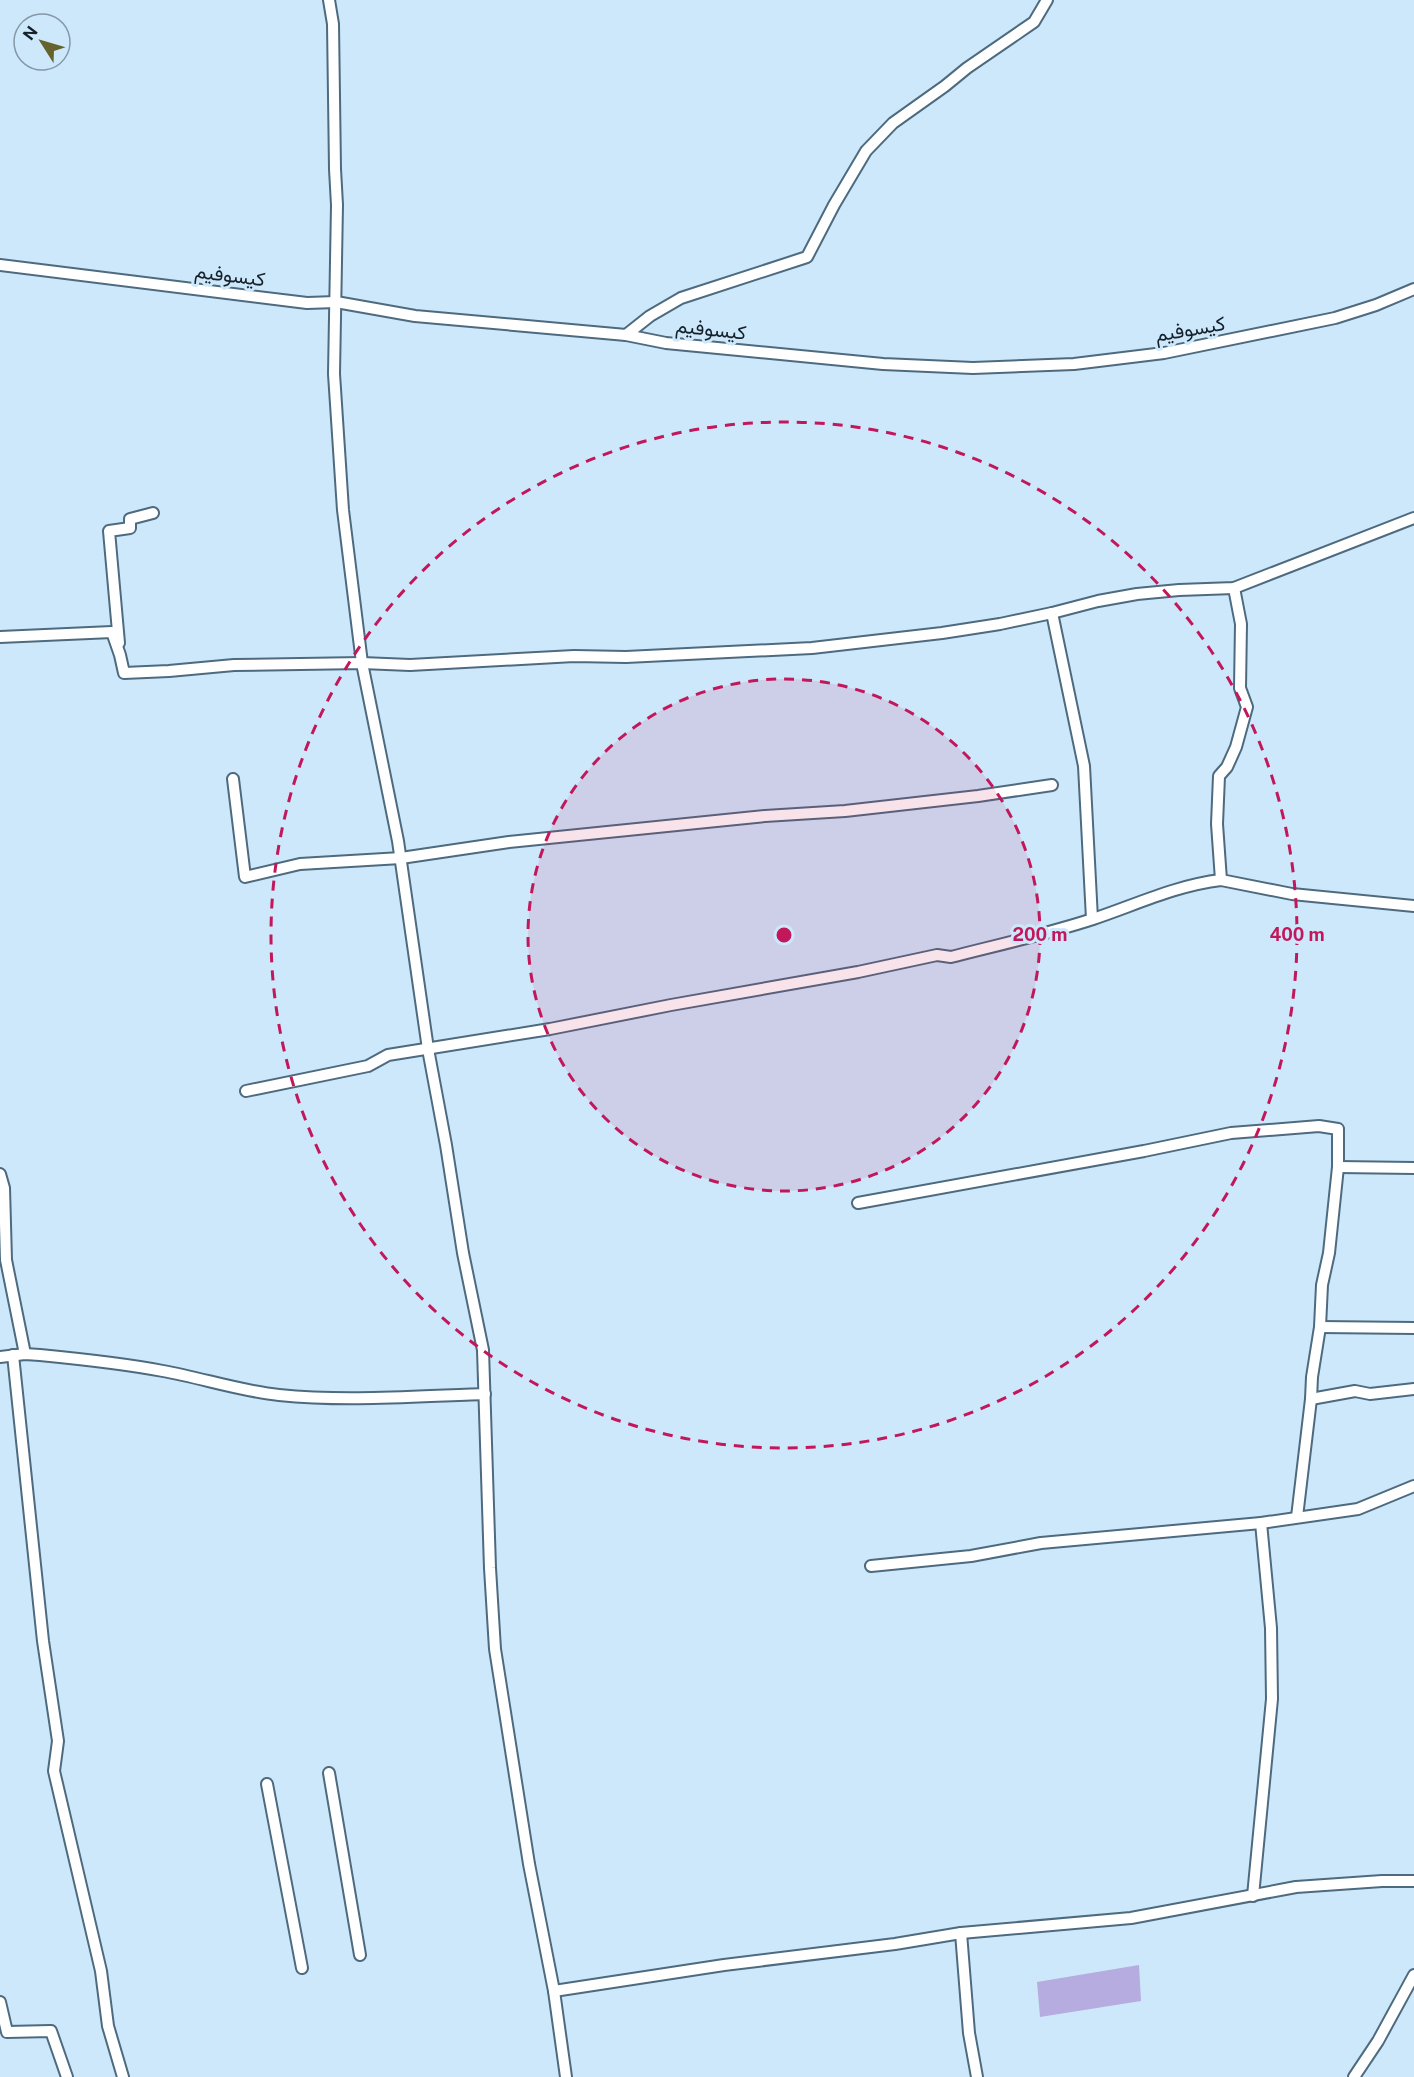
<svg xmlns="http://www.w3.org/2000/svg" width="1414" height="2077" viewBox="0 0 1414 2077" font-family="'Public Sans',Vazirmatn,sans-serif">
<style>
.green{fill:#b6acdf}
.lines{fill:none;stroke-linecap:round;stroke-linejoin:round}
.minor-casing{stroke:#4d6a7f;stroke-width:14}
.minor{stroke:#fff;stroke-width:10}
.ring{fill:none;stroke:#c2185b;stroke-width:3;stroke-dasharray:10 8}
.labels{text-anchor:middle;dominant-baseline:central;stroke-width:6;stroke-linejoin:round;paint-order:stroke}
.street-label{font-size:20px;fill:#15212a;stroke:#cee8fb}
.centre{fill:#c2185b;stroke:#cee8fb;stroke-width:3}
.ring-label{font-size:18px;text-anchor:middle;font-weight:bold;fill:#c2185b;stroke:#cee8fb;stroke-width:6;stroke-linejoin:round;paint-order:stroke}
</style>
<rect width="100%" height="100%" fill="#cee8fb"/>
<!-- green -->
<polygon class="green" points="1139,1965 1141,2001 1040,2017 1037,1982"/>
<g class="lines">
<!-- minor casing -->
<g class="minor-casing">
<g id="minor">
<polyline points="329,0 333,24 335,169 337,205 334,374 343,510 362,663 398,841 428,1049 446,1145 463,1253 483,1350 490,1568 495,1649 529,1864 554,1991 566,2077"/>
<polyline points="0,265 307,303 336,302 415,316 626,335 666,343 883,364 973,368 1074,364 1164,353 1335,318 1376,305 1414,289"/>
<polyline points="626,335 650,316 681,298 807,257 834,205 866,151 893,123 945,86 967,68 1034,22 1047,0"/>
<polyline points="1052,613 1084,766 1092,919"/>
<polyline points="0,637 112,632 120,655 124,673 169,671 234,665 362,663 410,665 574,656 626,657 812,648 942,633 1000,624 1052,613 1098,601 1137,594 1179,590 1234,588 1414,518"/>
<polyline points="119,643 109,531 130,528 130,519 153,513"/>
<polyline points="233,779 245,877 300,864 401,858 509,842 765,816 845,811 978,796 1052,785"/>
<polyline points="1221,880 1217,824 1219,776 1227,767 1236,747 1247,707 1240,688 1241,624 1234,588"/>
<path d="M246,1091L368,1066L388,1055L550,1029L671,1005L858,972L937,955L951,957C998,945 1047,934 1093,919C1135,905 1177,885 1221,880L1292,894L1414,906"/>
<polyline points="1338,1167 1414,1168"/>
<polyline points="0,1174 4,1188 6,1260 25,1354"/>
<polyline points="858,1203 1144,1151 1231,1133 1319,1126 1338,1129 1338,1167 1329,1253 1322,1285 1320,1327 1312,1377 1311,1399 1297,1517"/>
<polyline points="1320,1327 1414,1328"/>
<polyline points="13,1355 43,1641 58,1741 54,1771 101,1971 108,2026 123,2077"/>
<path d="M0,1357L25,1354L40,1355C81,1359 122,1363 163,1371C202,1378 240,1391 279,1395C348,1402 417,1396 485,1394"/>
<polyline points="1311,1399 1355,1391 1370,1394 1414,1389"/>
<polyline points="871,1566 971,1556 1041,1543 1261,1523 1358,1509 1414,1486"/>
<polyline points="329,1773 360,1955"/>
<polyline points="267,1784 302,1968"/>
<polyline points="1253,1896 1272,1699 1271,1628 1261,1523"/>
<polyline points="961,1933 969,2033 977,2077"/>
<polyline points="554,1991 724,1965 895,1944 961,1933 1131,1918 1296,1887 1382,1881 1414,1881"/>
<polyline points="0,2002 7,2032 51,2031 67,2077"/>
<polyline points="1354,2077 1378,2041 1414,1975"/>
</g>
</g>
<!-- minor -->
<use href="#minor" class="minor"/>
</g>
<!-- distance rings -->
<circle cx="784" cy="935" r="256" fill="#c2185b" fill-opacity=".12"/>
<g class="ring">
<circle cx="784" cy="935" r="256"/>
<circle cx="784" cy="935" r="513"/>
</g>
<g class="labels">
<!-- street labels -->
<g class="street-label">
<text transform="translate(230 275) rotate(7)">كيسوفيم</text>
<text transform="translate(711 329) rotate(6)">كيسوفيم</text>
<text transform="translate(1190 329) rotate(-10)">كيسوفيم</text>
</g>
</g>
<circle cx="784" cy="935" r="9" class="centre"/>
<g class="ring-label">
<text x="1040" y="941">200 m</text>
<text x="1297" y="941">400 m</text>
</g>
<!-- north arrow -->
<g transform="translate(42 42) rotate(307)"><circle r="28" fill="#cee8fb" stroke="#8498a7" stroke-width="1.5"/>
<path d="M0-4.5L10 22L0 15L-10 22Z" fill="#66622e"/>
<text y="-9" font-size="16" font-weight="bold" text-anchor="middle" fill="#15212a">N</text>
</g>
</svg>
